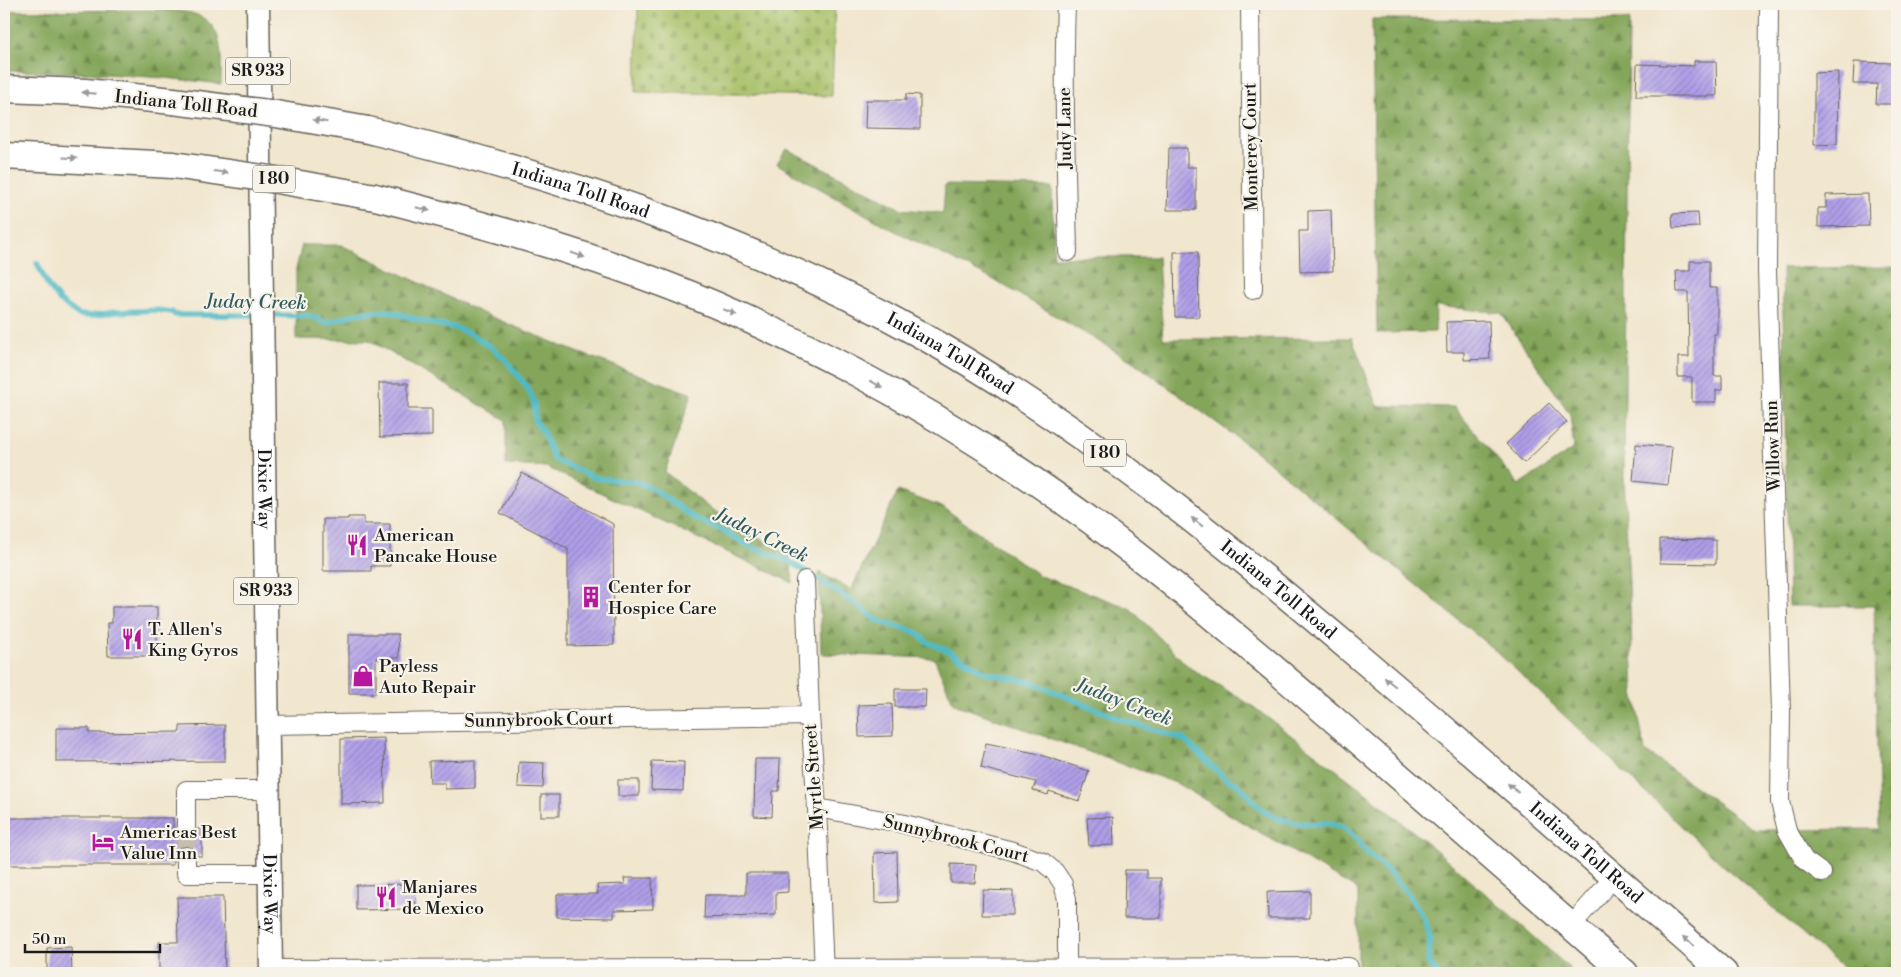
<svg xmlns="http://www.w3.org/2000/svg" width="1901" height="977" viewBox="0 0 1901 977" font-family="'Libre Bodoni',serif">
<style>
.forest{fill:url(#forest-firs);stroke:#50613b}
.cemetery{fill:url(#cemetery-stones);stroke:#606e40}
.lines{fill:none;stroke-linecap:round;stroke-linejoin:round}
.stream{stroke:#4dbac7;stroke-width:5.5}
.building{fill:url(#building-hatch)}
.minor-tunnel{stroke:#c6beaa;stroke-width:18;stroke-dasharray:18 9;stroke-linecap:butt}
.minor-casing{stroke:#67635a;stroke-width:20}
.major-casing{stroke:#67635a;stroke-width:25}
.highway-casing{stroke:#67635a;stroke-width:29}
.minor{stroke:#fff;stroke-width:18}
.major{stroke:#fff;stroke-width:22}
.highway{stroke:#fff;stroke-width:26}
.highway-bridge-casing{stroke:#67635a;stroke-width:29;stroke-linecap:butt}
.highway-bridge{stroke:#fff;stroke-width:26}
.oneway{fill:#999}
.labels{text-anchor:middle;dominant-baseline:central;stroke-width:4.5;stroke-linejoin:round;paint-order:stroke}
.shield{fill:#f7f3e8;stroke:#5e5c59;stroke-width:1}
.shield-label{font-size:16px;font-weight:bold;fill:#1c1c1c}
.street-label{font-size:18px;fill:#1c1c1c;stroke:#f7f3e8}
.poi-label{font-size:18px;fill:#1c1c1c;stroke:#f7f3e8;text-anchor:start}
.water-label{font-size:19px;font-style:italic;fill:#305b60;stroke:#f7f3e8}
</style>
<defs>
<pattern id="forest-firs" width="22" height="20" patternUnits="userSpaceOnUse" patternTransform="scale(1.25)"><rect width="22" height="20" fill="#84a65a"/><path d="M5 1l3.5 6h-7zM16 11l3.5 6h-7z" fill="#6b864a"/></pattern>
<pattern id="cemetery-stones" width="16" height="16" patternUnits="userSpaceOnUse" patternTransform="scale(1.25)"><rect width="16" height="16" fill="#a5bf65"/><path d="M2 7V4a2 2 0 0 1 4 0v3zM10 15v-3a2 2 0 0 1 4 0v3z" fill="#8da457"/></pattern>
<pattern id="building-hatch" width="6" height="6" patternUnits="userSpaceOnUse" patternTransform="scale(1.25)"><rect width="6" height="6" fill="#b09fe9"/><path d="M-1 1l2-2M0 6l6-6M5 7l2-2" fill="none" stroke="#8e81bc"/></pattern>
</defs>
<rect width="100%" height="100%" fill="#f7f3e8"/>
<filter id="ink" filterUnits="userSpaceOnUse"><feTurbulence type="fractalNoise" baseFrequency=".02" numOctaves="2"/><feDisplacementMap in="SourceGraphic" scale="10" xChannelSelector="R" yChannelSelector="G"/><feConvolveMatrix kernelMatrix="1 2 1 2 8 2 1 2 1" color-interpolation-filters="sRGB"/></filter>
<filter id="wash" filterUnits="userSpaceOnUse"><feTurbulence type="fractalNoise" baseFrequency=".0096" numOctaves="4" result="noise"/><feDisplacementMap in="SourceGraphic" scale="20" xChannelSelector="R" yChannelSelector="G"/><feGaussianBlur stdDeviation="1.12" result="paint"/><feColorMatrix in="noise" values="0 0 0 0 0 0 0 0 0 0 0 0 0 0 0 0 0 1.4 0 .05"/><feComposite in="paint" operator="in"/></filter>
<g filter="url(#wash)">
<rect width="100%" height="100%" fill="#f1e6ce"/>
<!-- forest -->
<g class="forest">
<path d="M164,10C173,11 183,11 191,13C226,22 221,56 221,84C148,75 76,72 4,71V11Z"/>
<polygon points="1372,19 1629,20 1624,475 1634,692 1645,751 1755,830 1879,829 1874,606 1789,606 1782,268 1897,267 1897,973 1849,973 1727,869 1498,653 1254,450 1132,361 998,282 889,228 777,164 787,149 902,209 943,213 945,185 1052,187 1054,257 1158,257 1163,339 1352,338 1378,406 1454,407 1519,485 1574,448 1570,414 1501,313 1436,306 1435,332 1377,333"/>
<polygon points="302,245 341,245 482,313 569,349 692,394 665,472 708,507 790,556 793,583 546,467 506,465 506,420 369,340 296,339 296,269"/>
<polygon points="898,491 944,508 1040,576 1130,608 1190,668 1251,705 1360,788 1437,851 1575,973 1358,973 1358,890 1176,783 954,704 934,658 821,654 819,572 851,590"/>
</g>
<!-- cemetery -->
<polygon class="cemetery" points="638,4 835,5 832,96 636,92"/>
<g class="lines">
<!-- stream -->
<g class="stream">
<polyline points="37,263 48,286 60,301 79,315 91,316 115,312 157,310 172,312 175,315 257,315"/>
<polyline points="267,315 310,316 327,323 358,313 389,311 422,321 456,328 473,335 491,347 506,360 529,390 534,402 535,421 543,432 554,459 595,478 638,482 653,489 694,518 722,530 751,547 789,561 856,604 876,620 916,632 927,642 945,649 987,673 1031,682 1120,719 1183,739 1226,779 1237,784 1262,810 1277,818 1295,823 1310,824 1328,823 1343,827 1358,840 1366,852 1386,869 1410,896 1423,917 1430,937 1428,962 1437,973"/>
</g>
</g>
<g id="blocks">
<!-- building -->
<g class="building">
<polygon points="1694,61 1716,61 1717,96 1636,96 1637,64 1694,66"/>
<polygon points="1854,62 1896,63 1896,104 1876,104 1877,84 1853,84"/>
<polygon points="1838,72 1837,144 1814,145 1814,73"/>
<polygon points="906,94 920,95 920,129 865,128 866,100 906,100"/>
<polygon points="1169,148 1187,148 1187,167 1196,167 1196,210 1167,210"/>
<polygon points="1868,194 1869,226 1818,227 1818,208 1826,208 1826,195"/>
<polygon points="1331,210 1333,271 1300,272 1299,231 1308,231 1308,211"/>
<polygon points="1698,213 1699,227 1673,228 1672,214"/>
<polygon points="1174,252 1198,252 1199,317 1175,317"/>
<polygon points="1690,261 1709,261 1709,288 1717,288 1717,334 1714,334 1714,376 1722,376 1722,390 1716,390 1716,402 1692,402 1692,377 1678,377 1678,357 1689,357 1688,292 1677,292 1676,271 1690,271"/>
<polygon points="1489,321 1490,359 1464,360 1464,352 1447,352 1446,322"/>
<polygon points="379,383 408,383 408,409 432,409 432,436 380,437"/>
<polygon points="1549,403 1567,422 1524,463 1506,444"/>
<polygon points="1636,444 1672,447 1668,485 1633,481"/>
<polygon points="522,473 613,524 614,645 568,646 568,549 500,513"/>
<polygon points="348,517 364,517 364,524 390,524 390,566 371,566 371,571 323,571 323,519 348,519"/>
<polygon points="1660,539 1716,540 1716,564 1660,563"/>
<polygon points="112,607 157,607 157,656 108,656 107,623 112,623"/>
<polygon points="349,634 398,634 399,658 376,658 376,693 349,693"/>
<polygon points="895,689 926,689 925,707 895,707"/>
<polygon points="892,704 893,736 859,737 858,705"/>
<polygon points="225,725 225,761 56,762 56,728 89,728 89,733 180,732 180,726"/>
<polygon points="384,738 385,803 341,804 341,739"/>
<polygon points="986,743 1035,753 1089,771 1079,801 1049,791 1048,795 1033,790 1036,782 981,768"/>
<polygon points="755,759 780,759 779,791 773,791 772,817 754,816"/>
<polygon points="475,760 475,788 445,789 445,783 430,783 429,761"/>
<polygon points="652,761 684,762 683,791 651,790"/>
<polygon points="519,762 544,763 543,788 518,787"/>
<rect x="618" y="780" width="21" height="16"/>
<rect x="541" y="795" width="18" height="21"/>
<polygon points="1113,817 1114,845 1089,846 1087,818"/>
<polygon points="4,818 173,818 173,829 175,829 177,835 181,838 191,838 195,835 197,829 202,829 202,856 197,856 195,851 192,847 186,845 180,847 177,851 175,856 173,856 173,865 4,865"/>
<polygon points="897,852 898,902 875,903 874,853"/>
<polygon points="951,864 976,865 975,883 951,883"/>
<polygon points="1125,870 1147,870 1147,878 1161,878 1161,918 1124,918"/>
<polygon points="746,873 788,873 788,892 776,893 776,915 704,918 705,895 746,895"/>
<polygon points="624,878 652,878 653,909 614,910 614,918 557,917 557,894 598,894 597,885 625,884"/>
<polygon points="415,884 416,909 356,910 356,885"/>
<polygon points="983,890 1013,891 1013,915 982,915"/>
<polygon points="1310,891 1310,918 1268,918 1267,892"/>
<polygon points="177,897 223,897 225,973 159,973 159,942 178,942"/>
<polygon points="71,947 72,973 47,973 47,948"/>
</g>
</g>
</g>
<g filter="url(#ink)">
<use href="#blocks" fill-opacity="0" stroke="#67635a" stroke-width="1"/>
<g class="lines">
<!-- minor-tunnel -->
<polyline class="minor-tunnel" points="186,829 186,856"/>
<!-- minor casing -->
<g class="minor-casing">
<g id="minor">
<path d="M1066,4C1063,86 1066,169 1068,252"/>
<polyline points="1250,4 1253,290"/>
<polyline points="1769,4 1767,270 1781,711 1780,802 1787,830 1804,860 1822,873"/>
<polyline points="805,580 810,716 817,808 824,973"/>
<polyline points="268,725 810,716"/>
<polyline points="817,808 900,823 1013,851 1043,862 1055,872 1063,884 1067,899 1067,967"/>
<polyline points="186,829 186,790 269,790"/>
<polyline points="186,856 186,874 270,874"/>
<polyline points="1571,926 1614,877"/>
<polyline points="271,969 1349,967"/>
</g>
</g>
<!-- major casing -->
<g class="major-casing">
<g id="major">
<path id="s1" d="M258,4L271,973"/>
</g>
</g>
<!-- highway casing -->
<g class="highway-casing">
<g id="highway">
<polyline points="4,89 85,92 173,101"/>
<path id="s2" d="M368,130C560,176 750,239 923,336C1082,426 1223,541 1362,659C1484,762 1604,868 1724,973"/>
<polyline points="4,156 173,165"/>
<path d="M375,197C474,222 574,249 669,286C732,310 794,340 853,371C951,423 1047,486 1135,554C1202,606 1266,662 1331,717C1429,802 1527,887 1625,973"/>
</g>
</g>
<!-- minor -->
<use href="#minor" class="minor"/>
<!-- major -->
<use href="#major" class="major"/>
<!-- highway -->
<use href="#highway" class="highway"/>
<!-- highway-bridge casing -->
<g class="highway-bridge-casing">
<g id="highway-bridge">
<polyline points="173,101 276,114 368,130"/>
<polyline points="173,165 277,180 375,197"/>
</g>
</g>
<!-- highway-bridge -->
<use href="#highway-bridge" class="highway-bridge"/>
</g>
<!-- one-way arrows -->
<defs><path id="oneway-solid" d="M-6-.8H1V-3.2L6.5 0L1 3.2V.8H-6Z" transform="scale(1.25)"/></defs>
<g class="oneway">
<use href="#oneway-solid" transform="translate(89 93) rotate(-175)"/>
<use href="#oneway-solid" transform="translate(320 121) rotate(-170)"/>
<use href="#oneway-solid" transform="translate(70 158) rotate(4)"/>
<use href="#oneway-solid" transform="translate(221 172) rotate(8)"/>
<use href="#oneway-solid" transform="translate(423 209) rotate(14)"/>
<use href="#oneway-solid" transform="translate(578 255) rotate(19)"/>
<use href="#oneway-solid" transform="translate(730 312) rotate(23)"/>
<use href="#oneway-solid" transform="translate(876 384) rotate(30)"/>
<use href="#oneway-solid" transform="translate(1197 522) rotate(-142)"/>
<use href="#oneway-solid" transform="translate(1390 682) rotate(-140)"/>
<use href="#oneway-solid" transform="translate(1513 788) rotate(-139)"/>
<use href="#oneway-solid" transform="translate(1688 941) rotate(-139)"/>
</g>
</g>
<!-- icons -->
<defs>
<g id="restaurant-bare" transform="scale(1.725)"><path d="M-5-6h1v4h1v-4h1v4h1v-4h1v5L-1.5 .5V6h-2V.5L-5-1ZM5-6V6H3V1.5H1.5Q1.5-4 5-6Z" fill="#b5179e" stroke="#f7f3e8" stroke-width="2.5" paint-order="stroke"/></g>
<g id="building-bare" transform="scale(1.725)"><path d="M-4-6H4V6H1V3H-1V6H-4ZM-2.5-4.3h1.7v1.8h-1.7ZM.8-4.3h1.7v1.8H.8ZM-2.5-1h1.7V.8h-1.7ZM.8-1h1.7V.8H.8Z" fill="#b5179e" stroke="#f7f3e8" stroke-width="2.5" paint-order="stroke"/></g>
<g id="shop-bare" transform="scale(1.725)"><path d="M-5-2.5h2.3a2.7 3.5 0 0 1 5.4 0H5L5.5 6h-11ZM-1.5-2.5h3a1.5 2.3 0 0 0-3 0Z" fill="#b5179e" stroke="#f7f3e8" stroke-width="2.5" paint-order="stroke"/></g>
<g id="hotel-bare" transform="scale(1.725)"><path d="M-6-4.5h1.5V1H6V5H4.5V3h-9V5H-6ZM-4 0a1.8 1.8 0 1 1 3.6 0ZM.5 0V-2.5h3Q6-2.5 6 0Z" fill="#b5179e" stroke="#f7f3e8" stroke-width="2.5" paint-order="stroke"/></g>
</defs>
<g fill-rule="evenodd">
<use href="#restaurant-bare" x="357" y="545"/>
<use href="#building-bare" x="591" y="597"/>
<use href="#restaurant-bare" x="132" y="639"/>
<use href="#shop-bare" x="363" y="676"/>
<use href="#hotel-bare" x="103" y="842"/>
<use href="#restaurant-bare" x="386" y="897"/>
</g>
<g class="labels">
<!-- shield labels -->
<g class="shield">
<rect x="225.5" y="57.5" width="65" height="27" rx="4"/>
<rect x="253" y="165.5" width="42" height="27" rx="4"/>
<rect x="1084" y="439.5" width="42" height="27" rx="4"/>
<rect x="233.5" y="577.5" width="65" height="27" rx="4"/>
</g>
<g class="shield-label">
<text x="258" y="71">SR 933</text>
<text x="274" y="179">I 80</text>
<text x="1105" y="453">I 80</text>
<text x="266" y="591">SR 933</text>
</g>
<!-- street labels -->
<g class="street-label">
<text transform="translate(186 104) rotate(6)">Indiana Toll Road</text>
<text transform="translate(1065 128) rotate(-91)">Judy Lane</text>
<text transform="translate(1251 147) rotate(-91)">Monterey Court</text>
<text stroke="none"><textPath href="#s2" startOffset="221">Indiana Toll Road</textPath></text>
<text stroke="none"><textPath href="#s2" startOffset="626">Indiana Toll Road</textPath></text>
<text transform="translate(1773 446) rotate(-92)">Willow Run</text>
<text stroke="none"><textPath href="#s1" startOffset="485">Dixie Way</textPath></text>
<text stroke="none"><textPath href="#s2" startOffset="1031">Indiana Toll Road</textPath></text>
<text transform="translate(539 720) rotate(-1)">Sunnybrook Court</text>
<text transform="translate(814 777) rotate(-94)">Myrtle Street</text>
<text transform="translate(956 839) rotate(14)">Sunnybrook Court</text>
<text stroke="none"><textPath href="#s2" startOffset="1436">Indiana Toll Road</textPath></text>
<text stroke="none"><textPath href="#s1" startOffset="890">Dixie Way</textPath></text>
</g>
<!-- poi labels -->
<g class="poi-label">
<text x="374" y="535">American<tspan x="374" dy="21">Pancake House</tspan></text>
<text x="608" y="587">Center for<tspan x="608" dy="21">Hospice Care</tspan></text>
<text x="148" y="629">T. Allen's<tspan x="148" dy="21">King Gyros</tspan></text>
<text x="379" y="666">Payless<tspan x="379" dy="21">Auto Repair</tspan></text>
<text x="120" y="832">Americas Best<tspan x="120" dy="21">Value Inn</tspan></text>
<text x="402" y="887">Manjares<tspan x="402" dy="21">de Mexico</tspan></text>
</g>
<!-- water labels -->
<g class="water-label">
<text transform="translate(256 302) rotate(1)">Juday Creek</text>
<text transform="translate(762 535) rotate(26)">Juday Creek</text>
<text transform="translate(1124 702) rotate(21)">Juday Creek</text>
</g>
</g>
<!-- margin -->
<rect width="1901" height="977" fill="none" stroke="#f7f3e8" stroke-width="20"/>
<!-- scale -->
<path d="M25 944v8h135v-8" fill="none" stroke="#1c1c1c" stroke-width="2.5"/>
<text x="32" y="944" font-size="15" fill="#1c1c1c" stroke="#f7f3e8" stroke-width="4" paint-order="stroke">50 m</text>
</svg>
